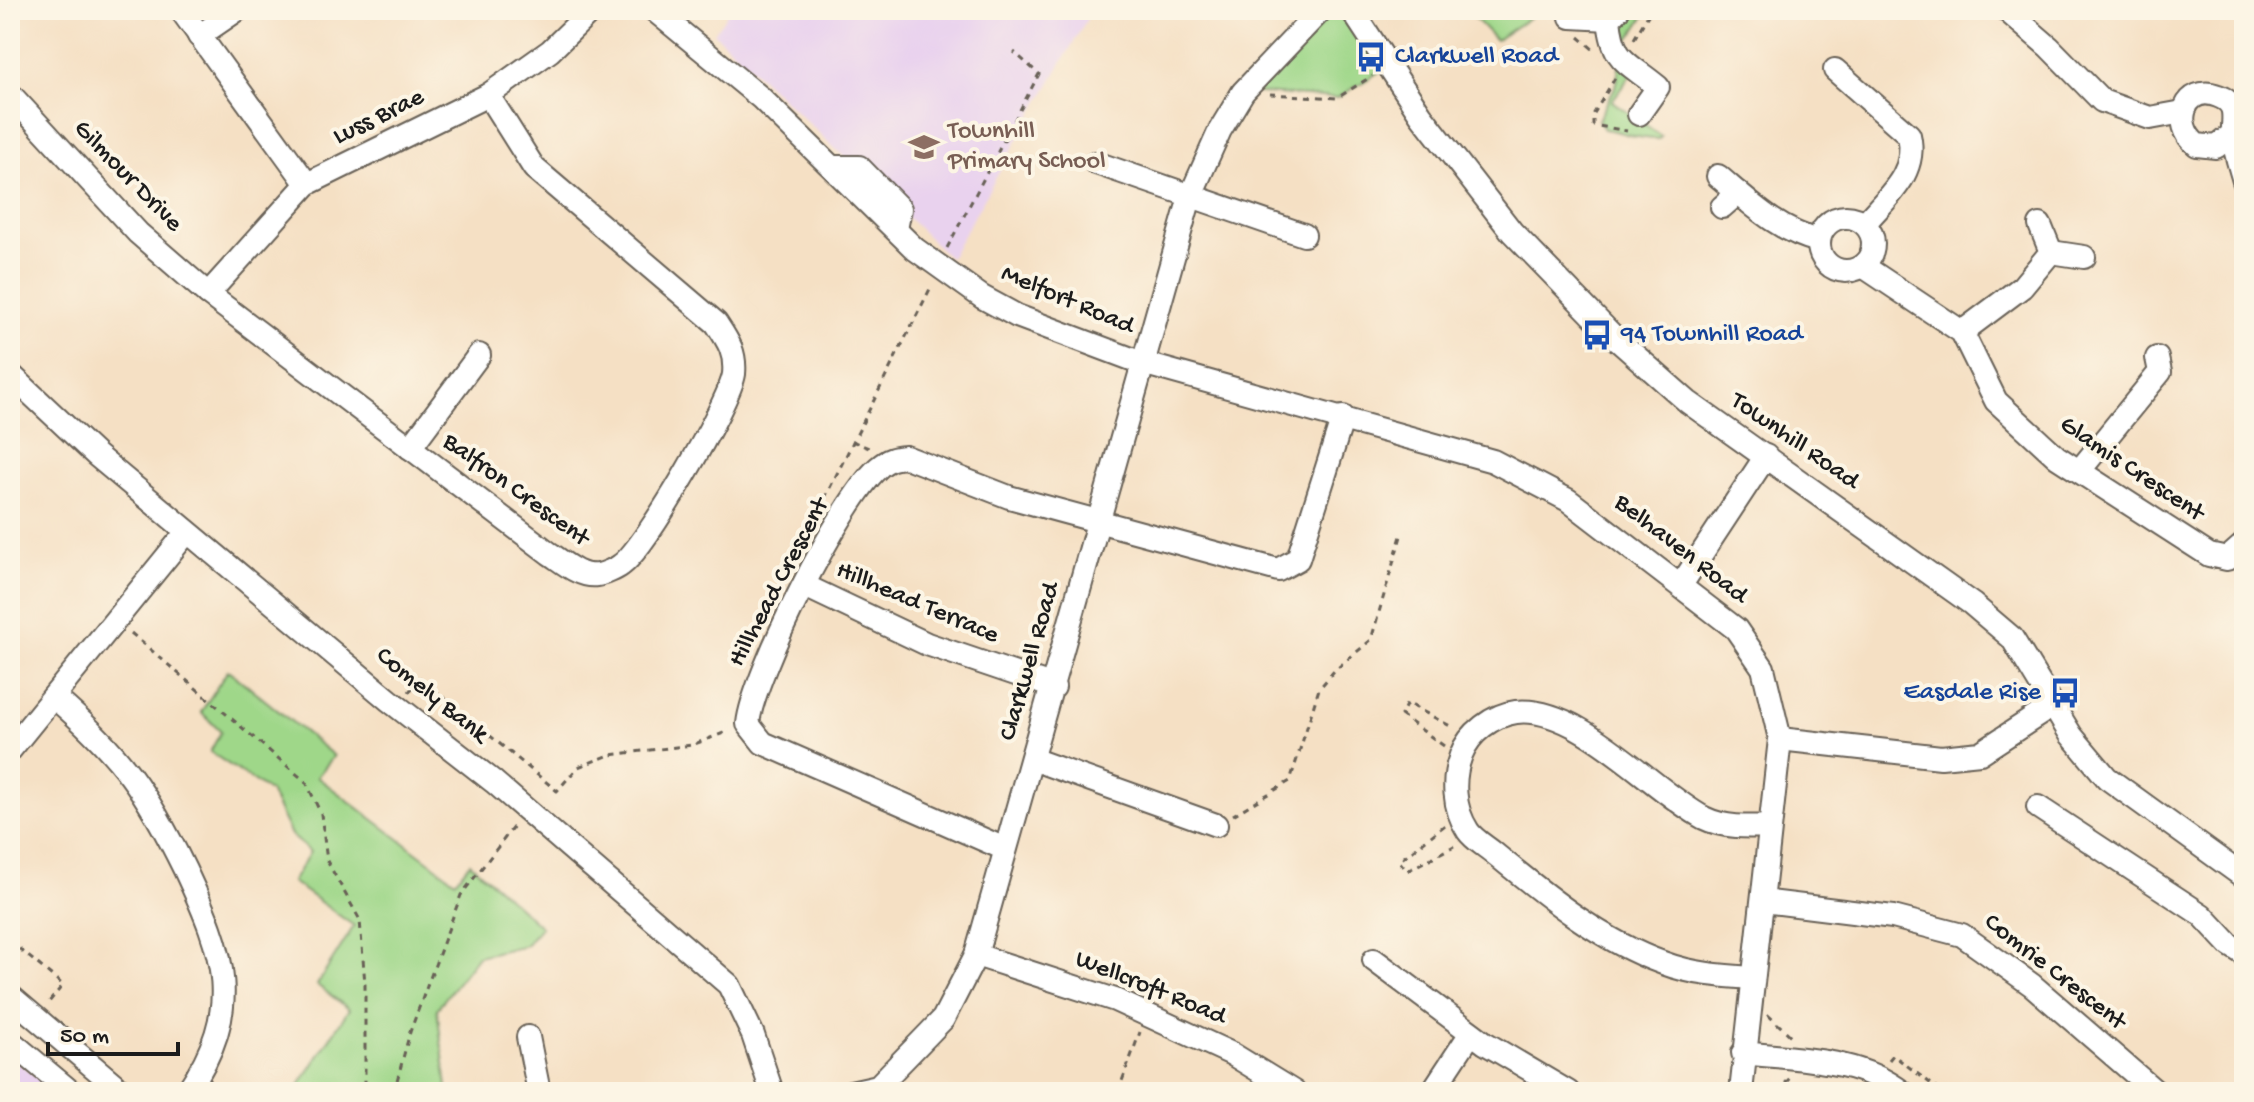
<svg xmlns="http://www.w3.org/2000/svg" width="2254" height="1102" viewBox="0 0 2254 1102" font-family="'Gochi Hand',sans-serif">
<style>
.built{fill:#e9d2ee}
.green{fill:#9fd789;stroke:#5e7a52;stroke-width:2}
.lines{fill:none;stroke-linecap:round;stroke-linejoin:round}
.minor-casing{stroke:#686157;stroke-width:26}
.path{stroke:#686157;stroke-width:3;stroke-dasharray:6 6;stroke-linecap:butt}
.minor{stroke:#fff;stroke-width:22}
.labels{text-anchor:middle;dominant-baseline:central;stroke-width:8;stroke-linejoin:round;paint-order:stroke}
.transit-label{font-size:26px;fill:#164399;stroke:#fcf5e5;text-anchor:start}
.street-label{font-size:26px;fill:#1c1c1c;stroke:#fcf5e5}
.education-label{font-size:26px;fill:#785e54;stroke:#fcf5e5;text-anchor:start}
</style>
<rect width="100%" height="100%" fill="#fcf5e5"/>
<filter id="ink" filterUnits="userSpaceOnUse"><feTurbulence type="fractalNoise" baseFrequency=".0125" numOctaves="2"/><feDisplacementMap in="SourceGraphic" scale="16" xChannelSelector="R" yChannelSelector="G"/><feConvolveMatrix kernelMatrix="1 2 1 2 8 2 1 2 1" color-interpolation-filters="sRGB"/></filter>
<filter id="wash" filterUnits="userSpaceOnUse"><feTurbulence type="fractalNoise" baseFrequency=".006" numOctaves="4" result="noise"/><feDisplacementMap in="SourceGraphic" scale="32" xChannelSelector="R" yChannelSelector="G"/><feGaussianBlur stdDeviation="1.8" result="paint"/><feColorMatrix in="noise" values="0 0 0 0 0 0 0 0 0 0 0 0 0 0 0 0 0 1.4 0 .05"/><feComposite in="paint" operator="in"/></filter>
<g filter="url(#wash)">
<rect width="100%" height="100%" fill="#f5e0c4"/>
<!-- built -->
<g class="built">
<polygon points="730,10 1092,10 950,258 714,33"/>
<polygon points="10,1056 44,1083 34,1092 10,1092"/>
</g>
<!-- green -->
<g class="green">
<polygon points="1321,10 1352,10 1387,67 1337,98 1243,92"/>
<polygon points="1467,10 1541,10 1496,40"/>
<polygon points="1649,10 1625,45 1627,11"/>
<path d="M1620,63L1632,73L1612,101L1661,136L1659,139C1632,139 1627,132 1604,129L1598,120L1615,87Z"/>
<polygon points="228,670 334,756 317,777 455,881 470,863 541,927 526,945 478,956 437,1009 447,1087 443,1092 295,1092 349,1009 317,985 354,926 292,882 310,852 291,835 270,792 210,752 221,732 201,712"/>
</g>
</g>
<g filter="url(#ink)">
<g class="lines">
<!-- minor casing -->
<g class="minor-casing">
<g id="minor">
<polyline points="181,10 307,184"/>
<polyline points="654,10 761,98 915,249 982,297 1017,316 1142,363 1493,461 1568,500 1736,629 1763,668 1780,739 1741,1092"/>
<polyline points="1352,10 1421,115 1512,232 1613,336 1688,402 1972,604 2012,638 2071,735 2107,778 2244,877"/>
<path d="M1618,10L1609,19C1613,63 1627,61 1658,87L1639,114"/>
<polyline points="2006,10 2049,47 2102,101 2150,118 2183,112"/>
<polyline points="1571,17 1609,19"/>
<polyline points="199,36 237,10"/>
<path d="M1835,70L1909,135C1918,173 1888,196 1865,223"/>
<path d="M10,94L138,233L208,294L549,553C563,562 580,578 598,575C604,574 616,569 621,565C645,549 730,402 734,374C736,352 728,341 716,323L534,168L488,95"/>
<path d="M2232,134L2216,147L2197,145C2170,124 2186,83 2218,96C2241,104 2231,122 2233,138C2235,153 2240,167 2244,181"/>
<polyline points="1096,163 1304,235"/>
<polyline points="835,167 859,167 900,209 896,229"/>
<path d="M1718,176C1750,203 1778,231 1819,241"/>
<polyline points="1722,207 1738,193"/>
<circle cx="1846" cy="244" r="27"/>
<polyline points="2051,252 2084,257"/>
<polyline points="1863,266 1962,332 1996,401 2057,457 2209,555 2227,559 2244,544"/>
<polyline points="208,294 307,184 488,95 550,51 592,10"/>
<polyline points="1962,332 2022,287 2051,252 2040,225"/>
<polyline points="10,374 96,455 389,700 494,782 729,985 753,1035 772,1092"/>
<polyline points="410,448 479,355"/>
<polyline points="2080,470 2160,372 2157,358"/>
<polyline points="1681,585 1766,456"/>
<polyline points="805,586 927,644 1054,687"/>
<path d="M54,697C121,754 147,792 185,870C225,955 244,1008 187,1092"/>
<polyline points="1780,739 1941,757 1980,753 2052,706"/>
<polyline points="10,750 187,532"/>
<polyline points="1032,759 1216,825"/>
<polyline points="2038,807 2202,915 2230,945 2244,954"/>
<path d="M1005,849L763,743L748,724C753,674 841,501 878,468C888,459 894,458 906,457L1009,497L1278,570L1298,559L1343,417"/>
<polyline points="1763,901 1893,917 1962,935 2032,985 2156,1092"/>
<polyline points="976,955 1115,1000 1232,1054 1294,1092"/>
<polyline points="1374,960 1485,1043 1568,1092"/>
<path d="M1753,978C1722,976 1692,974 1663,963C1601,941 1546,896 1495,854C1487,847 1474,840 1468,831C1453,808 1452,779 1461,755C1469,733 1493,715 1516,712C1579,705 1650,789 1704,818C1724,828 1748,827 1770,826"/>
<polyline points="10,996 123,1092"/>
<polyline points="528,1037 539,1092"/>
<polyline points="10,1041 71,1092"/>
<path d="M1743,1053C1796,1059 1859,1058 1902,1092"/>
<polyline points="851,1092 878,1086 943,1019 976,955 1190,197 1220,130 1243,92 1321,10"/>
<polyline points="1432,1092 1471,1033"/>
</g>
</g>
<!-- path -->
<g class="path">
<polyline points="1579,37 1594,50"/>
<polyline points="1634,39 1651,10"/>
<polyline points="1615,78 1593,115 1593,125 1627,131"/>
<polyline points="1270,94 1337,98 1372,76"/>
<polyline points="947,248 1039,74 1014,52"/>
<polyline points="852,441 871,449"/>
<polyline points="792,563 932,285"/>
<polyline points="131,633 306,782 321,814 327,861 360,920 365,984 365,1092"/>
<polyline points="409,692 420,678 557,791 578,767 610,755 692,745 729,731"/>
<polyline points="1444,746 1401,715 1407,703 1454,728"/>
<polyline points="1233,815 1290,781 1319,689 1334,671 1371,640 1401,536"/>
<polyline points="1445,825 1399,861 1407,871 1454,846"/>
<polyline points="10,941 63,985 49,1002"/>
<polyline points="1768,1015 1792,1037"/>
<polyline points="1889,1060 1893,1055 1942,1092"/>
<polyline points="10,1088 15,1092"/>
<polyline points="394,1092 410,1032 461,895 514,826"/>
<polyline points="1118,1092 1140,1032"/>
<polyline points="1777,1092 1790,1078"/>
</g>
<!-- minor -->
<use href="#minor" class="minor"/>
</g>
</g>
<!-- icons -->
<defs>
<g id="bus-bare" transform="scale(2.4)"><path d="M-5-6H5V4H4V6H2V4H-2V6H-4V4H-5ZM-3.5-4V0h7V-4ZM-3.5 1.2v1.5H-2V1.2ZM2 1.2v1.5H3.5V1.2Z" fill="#1a4fb4" stroke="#fcf5e5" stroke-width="2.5" paint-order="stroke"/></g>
<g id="school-bare" transform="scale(2.4)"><path d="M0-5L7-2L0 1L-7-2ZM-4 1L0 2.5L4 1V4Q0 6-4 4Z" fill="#8d6e63" stroke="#fcf5e5" stroke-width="2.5" paint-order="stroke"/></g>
</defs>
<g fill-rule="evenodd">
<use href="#bus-bare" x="1371" y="57"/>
<use href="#school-bare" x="924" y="147"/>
<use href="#bus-bare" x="1597" y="335"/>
<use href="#bus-bare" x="2065" y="693"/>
</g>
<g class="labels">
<!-- transit labels -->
<g class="transit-label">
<text x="1395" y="57">Clarkwell Road</text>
<text x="1621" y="335">94 Townhill Road</text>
<text x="2041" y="693" text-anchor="end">Easdale Rise</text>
</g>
<!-- street labels -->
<g class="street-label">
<text transform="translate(379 118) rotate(-26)">Luss Brae</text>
<text transform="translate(127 177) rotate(46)">Gilmour Drive</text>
<text transform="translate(1067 301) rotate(23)">Melfort Road</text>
<text transform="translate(1794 442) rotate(35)">Townhill Road</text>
<text transform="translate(2131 470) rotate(34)">Glamis Crescent</text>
<text transform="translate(515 491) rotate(36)">Balfron Crescent</text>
<text transform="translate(1680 550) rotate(38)">Belhaven Road</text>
<text transform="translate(780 583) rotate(-62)">Hillhead Crescent</text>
<text transform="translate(917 604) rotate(23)">Hillhead Terrace</text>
<text transform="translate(1031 662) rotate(-74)">Clarkwell Road</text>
<text transform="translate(431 696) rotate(39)">Comely Bank</text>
<text transform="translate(2054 973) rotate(38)">Comrie Crescent</text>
<text transform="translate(1150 989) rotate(22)">Wellcroft Road</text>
</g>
<!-- education labels -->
<g class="education-label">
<text x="948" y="132">Townhill<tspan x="948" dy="30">Primary School</tspan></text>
</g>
</g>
<!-- margin -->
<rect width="2254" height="1102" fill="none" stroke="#fcf5e5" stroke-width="40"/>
<!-- scale -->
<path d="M48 1042v12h130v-12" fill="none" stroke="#1c1c1c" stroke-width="4"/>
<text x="60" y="1042" font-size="24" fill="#1c1c1c" stroke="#fcf5e5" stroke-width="6" paint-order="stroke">50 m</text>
</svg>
